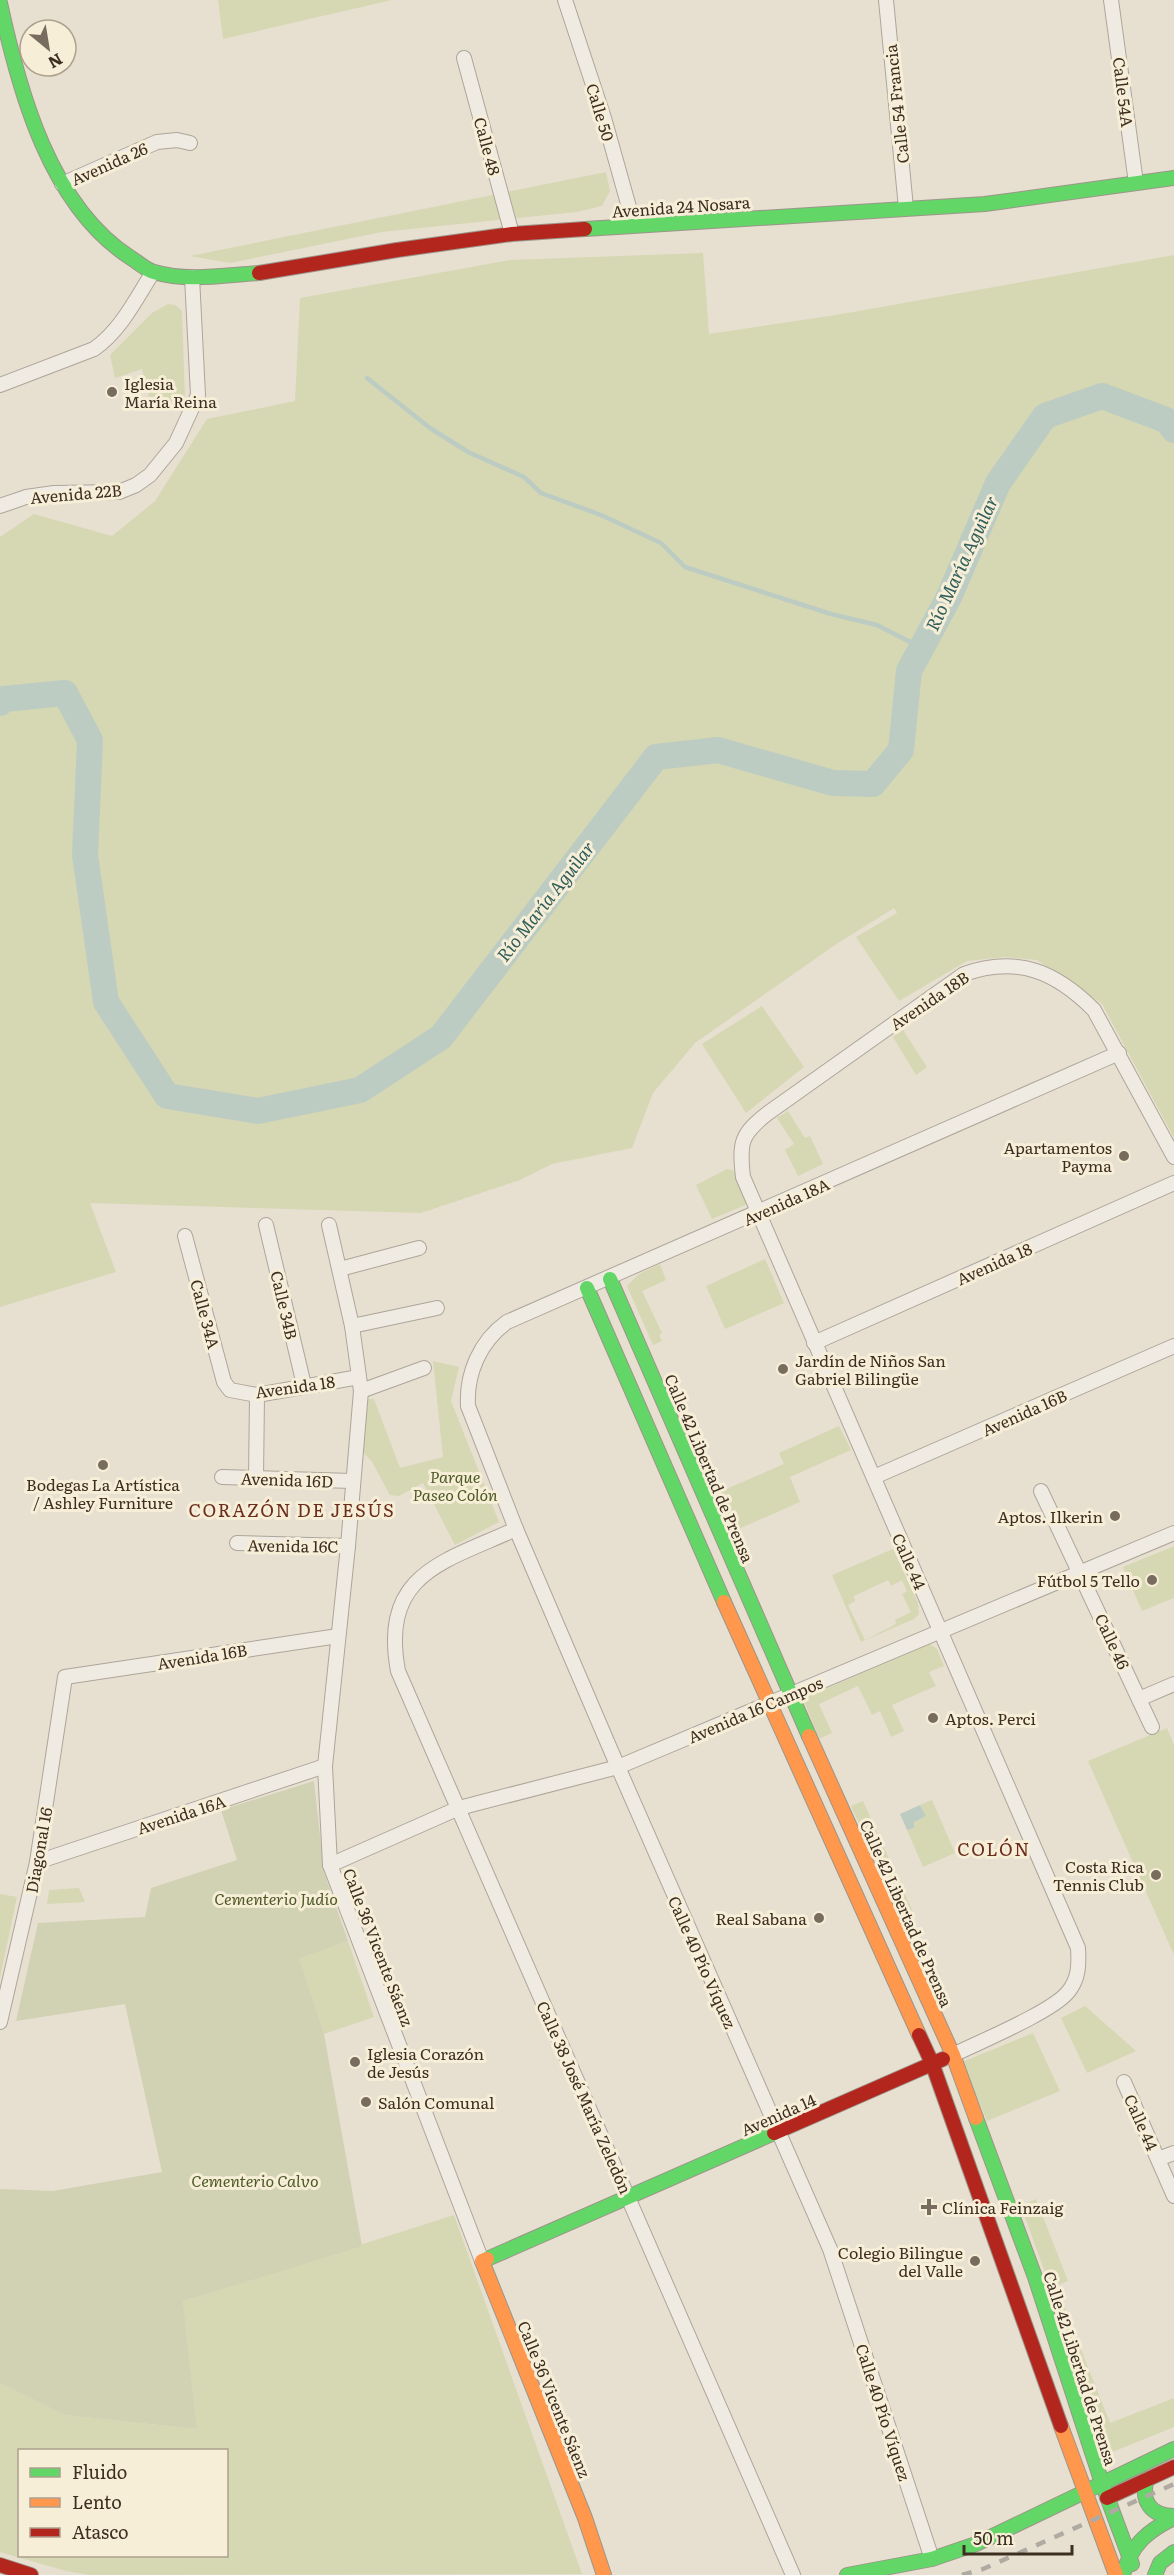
<svg xmlns="http://www.w3.org/2000/svg" width="1174" height="2575" viewBox="0 0 1174 2575" font-family="Literata,serif">
<style>
.green{fill:#d6d7b3;fill-rule:evenodd}
.cemetery{fill:#d1d1b3}
.water{fill:#bcccc2}
.lines{fill:none;stroke-linecap:round;stroke-linejoin:round}
.stream{stroke:#bcccc2;stroke-width:4.5}
.river{stroke:#bcccc2;stroke-width:26}
.street-casing{stroke:#ada599;stroke-width:16}
.fast-casing{stroke:#9c958a;stroke-width:16}
.slow-casing{stroke:#9c958a;stroke-width:16}
.jam-casing{stroke:#9c958a;stroke-width:16}
.street{stroke:#efebe3;stroke-width:14}
.fast{stroke:#63d668;stroke-width:14}
.slow{stroke:#ff974d;stroke-width:14}
.jam{stroke:#b3261e;stroke-width:14}
.rail{stroke:#afaaa2;stroke-width:4.5;stroke-dasharray:10 10;stroke-linecap:butt}
.poi-dot{fill:#786c5e;stroke:#f7eed8;stroke-width:2}
.labels{text-anchor:middle;dominant-baseline:central;stroke-width:6;stroke-linejoin:round;paint-order:stroke}
.street-label{font-size:16px;fill:#3d2e20;stroke:#f7eed8}
.poi-label{font-size:16px;fill:#3d2e20;stroke:#f7eed8;text-anchor:start}
.park-label{font-size:16px;font-style:italic;fill:#4d5a26;stroke:#f7eed8}
.water-label{font-size:18px;font-style:italic;fill:#2f5d5a;stroke:#f7eed8}
.neighbourhood-label{font-size:18px;letter-spacing:1.5px;fill:#6b2e1e;stroke:#f7eed8}
</style>
<rect width="100%" height="100%" fill="#e7e0d1"/>
<!-- green -->
<g class="green">
<polygon points="218,0 392,0 223,39"/>
<polygon points="606,172 610,191 602,206 577,212 382,232 230,263 190,256"/>
<polygon points="703,253 709,334 836,315 1174,255 1174,1138 1102,1004 1037,960 1004,957 967,961 899,1001 856,937 897,913 894,908 835,945 695,1043 653,1093 632,1148 552,1164 520,1180 421,1213 90,1203 116,1272 0,1307 0,537 34,514 112,536 155,501 207,419 295,401 300,298 510,260"/>
<polygon points="168,304 175,305 182,311 185,399 151,406 142,369 115,378 110,355 152,313"/>
<polygon points="762,1006 804,1067 746,1113 702,1044"/>
<polygon points="903,1030 927,1067 916,1075 893,1037"/>
<polygon points="788,1111 805,1138 810,1136 823,1164 798,1176 785,1150 794,1144 777,1118"/>
<polygon points="727,1169 733,1170 747,1202 745,1205 712,1219 696,1185"/>
<polygon points="765,1259 784,1303 725,1329 706,1286"/>
<polygon points="660,1264 666,1280 642,1291 662,1333 659,1335 662,1341 653,1345 627,1286 639,1274"/>
<polygon points="433,1361 459,1367 451,1401 499,1522 455,1545 423,1483 399,1496 390,1495 372,1462 363,1452 368,1399 374,1399 400,1468 443,1457"/>
<polygon points="839,1426 851,1450 790,1477 800,1502 734,1531 717,1493 784,1464 779,1453"/>
<polygon points="1174,1546 1174,1598 1142,1611 1123,1567"/>
<path d="M893,1549L918,1603L919,1614L914,1619L861,1642L832,1575ZM888,1580L891,1586L902,1580L907,1591L902,1594L911,1612L895,1620L896,1624L865,1640L848,1605L855,1601L854,1596Z"/>
<polygon points="930,1644 937,1649 944,1666 929,1672 936,1686 892,1705 904,1731 891,1737 880,1711 872,1715 858,1686 819,1704 832,1733 819,1739 804,1701 806,1697"/>
<polygon points="1167,1728 1174,1745 1174,1955 1088,1761"/>
<polygon points="932,1800 955,1853 923,1867 907,1830 914,1828 914,1822 926,1816 920,1805"/>
<polygon points="863,1801 912,1910 901,1914 851,1806"/>
<polygon points="79,1888 85,1902 47,1904 49,1890"/>
<polygon points="0,1894 17,1897 0,1978"/>
<polygon points="348,1941 374,2017 324,2034 298,1957"/>
<polygon points="1085,2006 1136,2051 1087,2073 1061,2018"/>
<polygon points="1033,2033 1060,2091 987,2121 962,2062"/>
<polygon points="1036,2199 1068,2281 1056,2286 1110,2423 1174,2398 1174,2427 1110,2453 1021,2206"/>
<path d="M454,2215L582,2574L90,2575L66,2571L0,2552V2383L65,2415L197,2429L183,2301ZM20,2450H226V2556H20Z"/>
</g>
<!-- cemetery -->
<polygon class="cemetery" points="314,1781 324,1872 348,1941 299,1958 324,2034 362,2246 183,2301 197,2429 65,2415 0,2383 0,2189 53,2191 162,2172 125,2004 16,2021 38,1923 145,1917 151,1888 237,1860 221,1810"/>
<!-- water -->
<polygon class="water" points="920,1805 926,1816 914,1822 914,1828 907,1830 900,1814"/>
<g class="lines">
<!-- stream -->
<polyline class="stream" points="367,378 430,428 468,452 524,477 541,493 601,515 661,543 685,567 831,614 877,625 922,648"/>
<!-- river -->
<polyline class="river" points="0,703 4,699 65,693 90,740 85,855 106,1002 167,1096 258,1111 360,1090 441,1037 656,757 718,750 833,783 873,784 901,750 909,671 949,597 998,483 1045,416 1102,396 1166,420 1174,430"/>
<!-- street casing -->
<g class="street-casing">
<g id="street">
<polyline points="565,0 604,118 634,225"/>
<polyline points="886,0 906,208"/>
<polyline points="1111,0 1136,183"/>
<polyline points="464,58 512,234"/>
<polyline points="62,184 157,142 177,140 190,143"/>
<path d="M0,385L94,349C121,330 136,299 153,272"/>
<polyline points="0,506 26,497 54,493 119,492 136,485 150,475 176,443 198,395 192,277"/>
<polyline points="266,1225 304,1385"/>
<polyline points="329,1225 352,1326 361,1391 348,1546 325,1766 330,1865 482,2261"/>
<polyline points="185,1236 224,1382 230,1390 257,1395 359,1377"/>
<polyline points="340,1269 419,1248"/>
<polyline points="352,1326 437,1308"/>
<polyline points="814,1343 1174,1183"/>
<polyline points="361,1391 424,1368"/>
<polyline points="222,1477 352,1481"/>
<polyline points="874,1477 1174,1346"/>
<polyline points="256,1478 257,1395"/>
<polyline points="1041,1491 1152,1727"/>
<path d="M516,1529C444,1562 380,1573 398,1671L793,2575"/>
<polyline points="237,1543 348,1546"/>
<polyline points="1139,1699 1174,1684"/>
<polyline points="37,1862 325,1766"/>
<polyline points="330,1865 459,1808 618,1767 1174,1533"/>
<polyline points="0,2022 37,1862 65,1677 338,1636"/>
<path d="M953,2055C979,2042 1052,2012 1068,1992C1079,1979 1079,1964 1078,1948L743,1177C739,1142 741,1134 768,1113L964,974C1018,955 1056,972 1094,1010L1174,1157"/>
<polyline points="1124,2082 1174,2196"/>
<polyline points="1158,2159 1174,2153"/>
<path d="M932,2559L830,2249L618,1767L516,1529L468,1406C466,1374 480,1341 507,1322L1119,1053"/>
</g>
</g>
<!-- fast casing -->
<g class="fast-casing">
<g id="fast">
<path d="M0,3C19,91 50,206 131,258C138,262 146,270 154,272C187,282 226,275 259,273"/>
<polyline points="585,229 985,204 1174,178"/>
<polyline points="610,1279 809,1736"/>
<polyline points="587,1288 724,1602"/>
<polyline points="976,2118 1035,2277 1102,2483 1132,2564"/>
<polyline points="487,2259 774,2133"/>
<path d="M1147,2479C1140,2501 1151,2516 1174,2516"/>
<polyline points="847,2575 932,2559 976,2544 1174,2449"/>
<path d="M1123,2575C1131,2545 1147,2531 1174,2518"/>
<polyline points="1155,2575 1160,2563 1174,2552"/>
</g>
</g>
<!-- slow casing -->
<g class="slow-casing">
<g id="slow">
<polyline points="724,1602 919,2035"/>
<polyline points="809,1736 953,2055 976,2118"/>
<polyline points="487,2259 482,2261 585,2518 604,2575"/>
<polyline points="1061,2426 1116,2575"/>
</g>
</g>
<!-- jam casing -->
<g class="jam-casing">
<g id="jam">
<polyline points="259,273 397,250 512,234 585,229"/>
<polyline points="919,2035 932,2063 1061,2426"/>
<polyline points="774,2133 943,2059"/>
<polyline points="1107,2498 1174,2467"/>
<polyline points="0,2565 31,2575"/>
</g>
</g>
<!-- street -->
<use href="#street" class="street"/>
<!-- fast -->
<use href="#fast" class="fast"/>
<!-- slow -->
<use href="#slow" class="slow"/>
<!-- jam -->
<use href="#jam" class="jam"/>
<!-- rail -->
<polyline class="rail" points="962,2575 983,2569 1174,2484"/>
</g>
<!-- markers -->
<g class="poi-dot">
<circle cx="112" cy="392" r="6"/>
<circle cx="1124" cy="1156" r="6"/>
<circle cx="783" cy="1369" r="6"/>
<circle cx="103" cy="1465" r="6"/>
<circle cx="1115" cy="1516" r="6"/>
<circle cx="1152" cy="1580" r="6"/>
<circle cx="933" cy="1718" r="6"/>
<circle cx="1156" cy="1875" r="6"/>
<circle cx="819" cy="1918" r="6"/>
<circle cx="355" cy="2062" r="6"/>
<circle cx="366" cy="2102" r="6"/>
<path d="M926 2198h6v6h6v6h-6v6h-6v-6h-6v-6h6z"/>
<circle cx="975" cy="2261" r="6"/>
</g>
<g class="labels">
<!-- street labels -->
<g class="street-label">
<text transform="translate(1124 92) rotate(83)">Calle 54A</text>
<text transform="translate(896 104) rotate(-96)">Calle 54 Francia</text>
<text transform="translate(601 112) rotate(73)">Calle 50</text>
<text transform="translate(488 146) rotate(75)">Calle 48</text>
<text transform="translate(109 163) rotate(-24)">Avenida 26</text>
<text transform="translate(681 206) rotate(-4)">Avenida 24 Nosara</text>
<text transform="translate(76 493) rotate(-5)">Avenida 22B</text>
<text transform="translate(929 1000) rotate(-34)">Avenida 18B</text>
<text transform="translate(786 1201) rotate(-24)">Avenida 18A</text>
<text transform="translate(994 1263) rotate(-24)">Avenida 18</text>
<text transform="translate(285 1305) rotate(77)">Calle 34B</text>
<text transform="translate(206 1314) rotate(75)">Calle 34A</text>
<text transform="translate(295 1386) rotate(-8)">Avenida 18</text>
<text transform="translate(1024 1412) rotate(-24)">Avenida 16B</text>
<text transform="translate(710 1468) rotate(67)">Calle 42 Libertad de Prensa</text>
<text transform="translate(287 1479) rotate(2)">Avenida 16D</text>
<text transform="translate(293 1545) rotate(1)">Avenida 16C</text>
<text transform="translate(910 1561) rotate(66)">Calle 44</text>
<text transform="translate(1113 1641) rotate(65)">Calle 46</text>
<text transform="translate(202 1656) rotate(-9)">Avenida 16B</text>
<text transform="translate(755 1709) rotate(-23)">Avenida 16 Campos</text>
<text transform="translate(181 1814) rotate(-18)">Avenida 16A</text>
<text transform="translate(38 1850) rotate(-80)">Diagonal 16</text>
<text transform="translate(907 1913) rotate(66)">Calle 42 Libertad de Prensa</text>
<text transform="translate(379 1947) rotate(69)">Calle 36 Vicente Sáenz</text>
<text transform="translate(703 1962) rotate(66)">Calle 40 Pío Víquez</text>
<text transform="translate(585 2097) rotate(66)">Calle 38 José María Zeledón</text>
<text transform="translate(778 2114) rotate(-24)">Avenida 14</text>
<text transform="translate(1142 2122) rotate(66)">Calle 44</text>
<text transform="translate(1081 2368) rotate(72)">Calle 42 Libertad de Prensa</text>
<text transform="translate(555 2399) rotate(68)">Calle 36 Vicente Sáenz</text>
<text transform="translate(884 2412) rotate(72)">Calle 40 Pío Víquez</text>
</g>
<!-- poi labels -->
<g class="poi-label">
<text x="124" y="383">Iglesia<tspan x="124" dy="18">María Reina</tspan></text>
<text x="1112" y="1147" text-anchor="end">Apartamentos<tspan x="1112" dy="18">Payma</tspan></text>
<text x="795" y="1360">Jardín de Niños San<tspan x="795" dy="18">Gabriel Bilingüe</tspan></text>
<text x="103" y="1484" text-anchor="middle">Bodegas La Artística<tspan x="103" dy="18">/ Ashley Furniture</tspan></text>
<text x="1103" y="1516" text-anchor="end">Aptos. Ilkerin</text>
<text x="1140" y="1580" text-anchor="end">Fútbol 5 Tello</text>
<text x="945" y="1718">Aptos. Perci</text>
<text x="1144" y="1866" text-anchor="end">Costa Rica<tspan x="1144" dy="18">Tennis Club</tspan></text>
<text x="807" y="1918" text-anchor="end">Real Sabana</text>
<text x="367" y="2053">Iglesia Corazón<tspan x="367" dy="18">de Jesús</tspan></text>
<text x="378" y="2102">Salón Comunal</text>
<text x="942" y="2207">Clínica Feinzaig</text>
<text x="963" y="2252" text-anchor="end">Colegio Bilingue<tspan x="963" dy="18">del Valle</tspan></text>
</g>
<!-- park labels -->
<g class="park-label">
<text x="455" y="1476">Parque<tspan x="455" dy="18">Paseo Colón</tspan></text>
<text x="276" y="1898">Cementerio Judío</text>
<text x="255" y="2180">Cementerio Calvo</text>
</g>
<!-- water labels -->
<g class="water-label">
<text transform="translate(961 563) rotate(-65)">Río María Aguilar</text>
<text transform="translate(545 901) rotate(-52)">Río María Aguilar</text>
</g>
<!-- neighbourhood labels -->
<g class="neighbourhood-label">
<text x="292" y="1509">CORAZÓN DE JESÚS</text>
<text x="994" y="1848">COLÓN</text>
</g>
</g>
<!-- legend -->
<rect x="18" y="2449" width="210" height="108" fill="#f7eed8" stroke="#ada18e" stroke-width="1.5"/>
<rect x="30" y="2468" width="30" height="9" fill="#63d668" stroke="#ada18e" stroke-width="1.5"/>
<text x="72" y="2479" font-size="18" fill="#3d2e20">Fluido</text>
<rect x="30" y="2498" width="30" height="9" fill="#ff974d" stroke="#ada18e" stroke-width="1.5"/>
<text x="72" y="2509" font-size="18" fill="#3d2e20">Lento</text>
<rect x="30" y="2528" width="30" height="9" fill="#b3261e" stroke="#ada18e" stroke-width="1.5"/>
<text x="72" y="2539" font-size="18" fill="#3d2e20">Atasco</text>
<!-- north arrow -->
<g transform="translate(48 48) rotate(150)"><circle r="28" fill="#f7eed8" stroke="#ada18e" stroke-width="1.5"/>
<path d="M0-4.5L10 22L0 15L-10 22Z" fill="#786c5e"/>
<text y="-9" font-size="16" font-weight="bold" text-anchor="middle" fill="#3d2e20">N</text>
</g>
<!-- scale -->
<path d="M964 2545v9h108v-9" fill="none" stroke="#3d2e20" stroke-width="3"/>
<text x="973" y="2545" font-size="18" fill="#3d2e20" stroke="#f7eed8" stroke-width="4.5" paint-order="stroke">50 m</text>
</svg>
